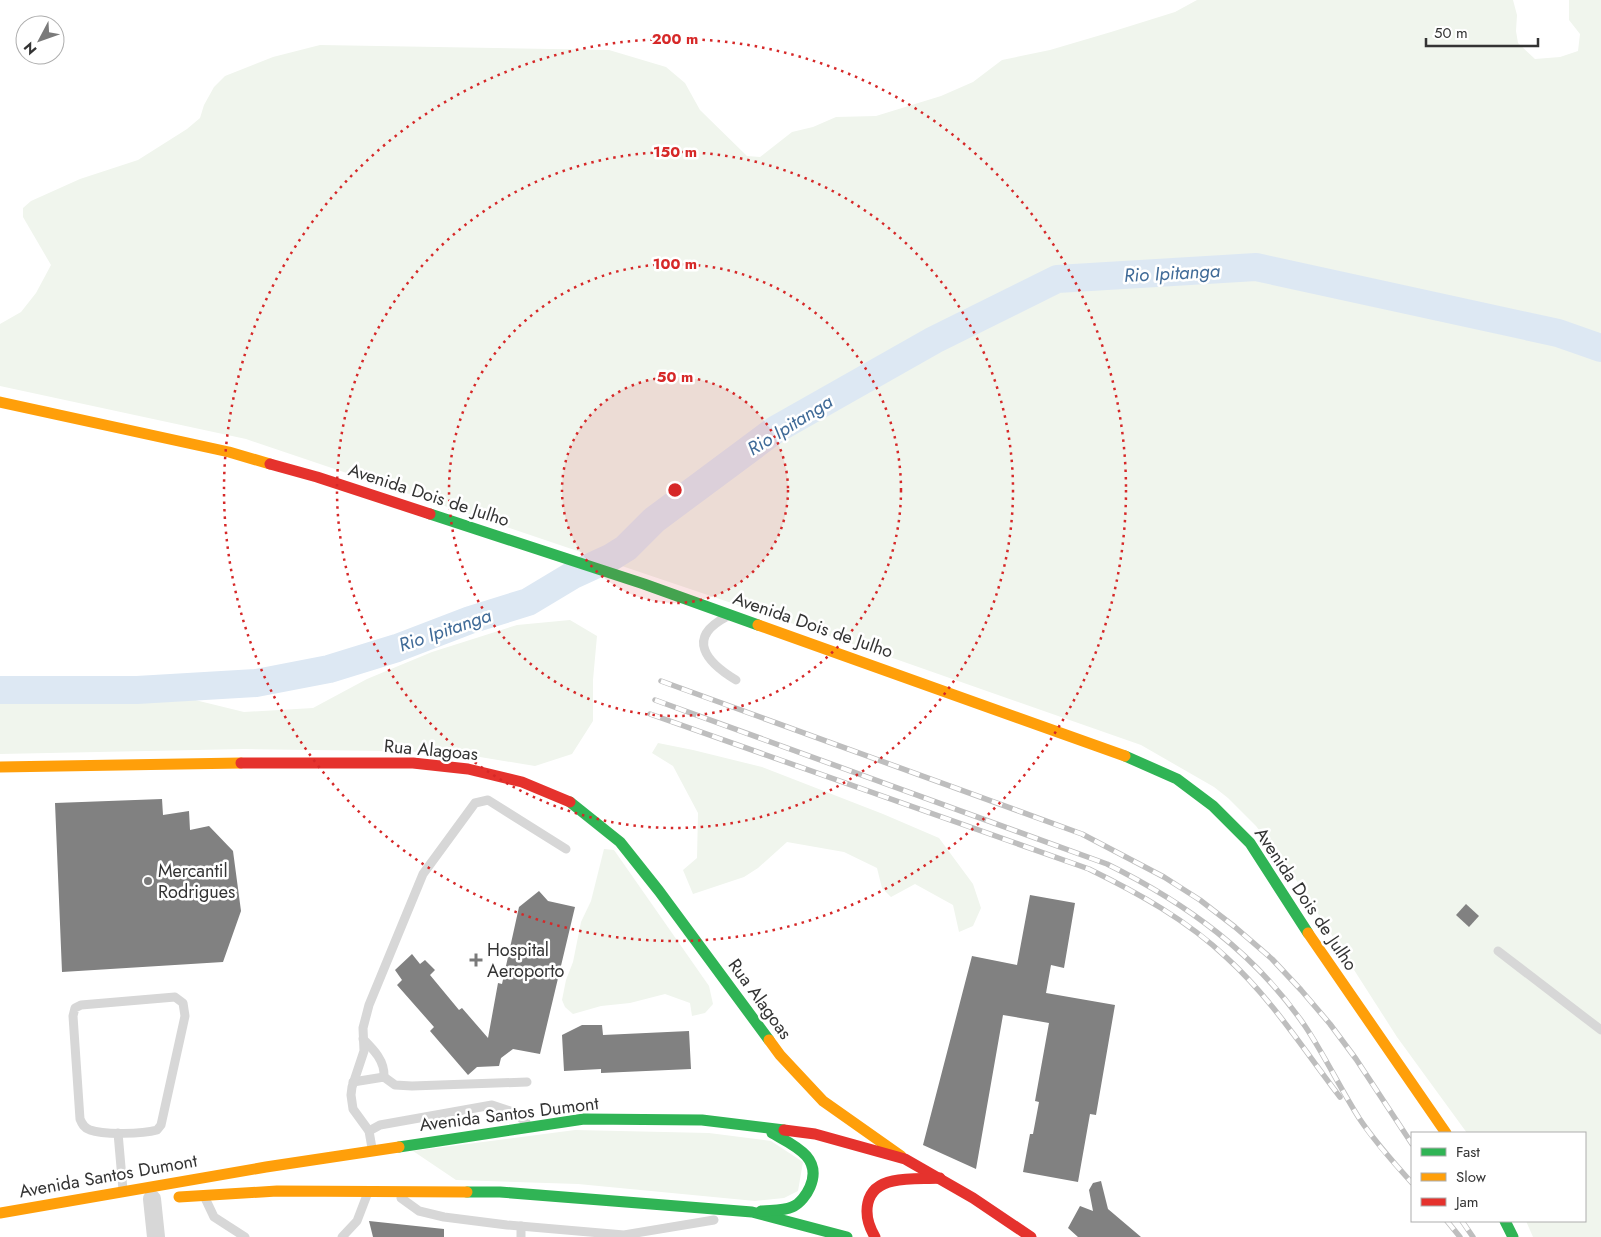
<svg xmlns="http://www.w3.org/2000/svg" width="1601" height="1237" viewBox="0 0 1601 1237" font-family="Jost,sans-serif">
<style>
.green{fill:#f0f5ed}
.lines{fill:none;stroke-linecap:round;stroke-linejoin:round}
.river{stroke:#dde8f3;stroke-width:28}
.building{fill:#818181}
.lane{stroke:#d7d7d7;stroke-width:9}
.street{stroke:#d7d7d7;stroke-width:18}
.fast{stroke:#30b455;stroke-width:11}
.slow{stroke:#ff9f0a;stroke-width:11}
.jam{stroke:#e5322d;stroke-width:11}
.rail-casing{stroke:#bebebe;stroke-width:5.5}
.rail{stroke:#fff;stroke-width:4;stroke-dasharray:11;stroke-linecap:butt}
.ring{fill:none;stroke:#d62828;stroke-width:2.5;stroke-dasharray:2.5 5}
.poi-dot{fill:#7a7a7a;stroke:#fff;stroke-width:2}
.labels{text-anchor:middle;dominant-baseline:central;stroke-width:5;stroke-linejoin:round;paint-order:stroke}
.street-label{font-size:18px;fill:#333;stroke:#fff}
.poi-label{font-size:18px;fill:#333;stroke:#fff;text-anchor:start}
.water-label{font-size:19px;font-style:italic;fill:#3f6a97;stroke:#fff}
.centre{fill:#d62828;stroke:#fff;stroke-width:2.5}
.ring-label{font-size:15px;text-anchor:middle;font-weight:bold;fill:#d62828;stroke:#fff;stroke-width:5;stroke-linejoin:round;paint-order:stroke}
</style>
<rect width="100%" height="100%" fill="#fff"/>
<!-- green -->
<g class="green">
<polygon points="1197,0 1513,0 1517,15 1516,31 1518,43 1535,59 1560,57 1578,51 1580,34 1569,20 1569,0 1601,0 1601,1237 1533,1237 1526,1221 1585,1221 1585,1133 1467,1133 1397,1037 1299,884 1256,826 1228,798 1214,787 1141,745 850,643 246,439 0,386 0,324 21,312 36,293 51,265 23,217 23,208 31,201 80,179 138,160 187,129 200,118 204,105 214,87 225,76 273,57 320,45 609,50 666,67 685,83 700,110 747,156 760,157 792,132 813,127 836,117 876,116 941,96 973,82 1002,60 1050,50 1111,32 1175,12"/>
<polygon points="570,620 597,636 593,680 593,721 572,754 535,766 456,753 387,751 245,749 0,754 0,703 59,703 195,700 244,712 313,708 367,679 432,652 517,625"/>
<polygon points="658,743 693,750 762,767 883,814 939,838 973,884 981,908 973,926 959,932 953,905 915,884 891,897 882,888 877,868 844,852 787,842 758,868 744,877 693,894 683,870 697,858 698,813 673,766 652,753"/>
<polygon points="604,849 614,850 709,986 713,1004 705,1013 692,1016 690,1003 665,994 630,1003 601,1006 573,1014 565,1007 562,1000 566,980 573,962 581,922 591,901"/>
<polygon points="575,1130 709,1133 771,1141 803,1162 798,1191 784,1198 755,1201 578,1184 456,1180 413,1151"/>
</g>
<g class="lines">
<!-- river -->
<polyline class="river" points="0,690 137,690 256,683 329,669 397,648 470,620 528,602 573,575 610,558 626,548 654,520 775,430 934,340 1057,279 1256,267 1558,333 1601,348"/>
</g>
<!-- building -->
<g class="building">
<polygon points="162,799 163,815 189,811 190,830 209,826 233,851 241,911 223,962 62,972 55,803"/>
<polygon points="539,891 548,901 575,907 540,1054 513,1049 501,1058 499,1066 477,1067 468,1075 430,1031 434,1027 397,985 402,980 395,970 412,954 420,964 425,960 435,970 430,975 459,1010 462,1008 488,1038 498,983 502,984 519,907"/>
<polygon points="1030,895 1075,903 1064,968 1051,965 1046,993 1115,1005 1096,1115 1090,1114 1078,1182 1023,1172 1030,1134 1033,1134 1039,1102 1035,1101 1049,1023 1003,1015 976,1169 923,1145 972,956 1017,965"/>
<polygon points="1466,904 1479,916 1469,927 1456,915"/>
<polygon points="582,1025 602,1025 603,1035 689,1031 691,1069 601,1073 601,1069 564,1071 562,1035"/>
<polygon points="1101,1181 1108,1209 1141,1237 1078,1237 1068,1228 1080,1206 1093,1211 1089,1190 1093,1183"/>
<polygon points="369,1221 444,1229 444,1237 373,1237"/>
</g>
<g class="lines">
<!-- lane -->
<g class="lane">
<path d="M726,617C686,638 706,662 736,680"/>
<polyline points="1498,951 1601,1030"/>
<path d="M175,997L183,1003L185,1016L161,1125L157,1130C143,1134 103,1135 90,1130C84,1128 82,1124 80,1119L73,1016L75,1008L81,1005Z"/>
<path d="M363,1039C374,1050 385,1061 384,1077"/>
<polyline points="353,1082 384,1077 395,1085 412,1086 527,1082"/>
<polyline points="369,1131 380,1125 492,1105 513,1112 526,1122"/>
<polyline points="118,1133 123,1190"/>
<polyline points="372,1148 369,1131 353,1109 351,1095 352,1087 364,1051 363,1028 369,1005 423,874 475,803 488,800 566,849"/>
<polyline points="205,1198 214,1217 245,1237"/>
<polyline points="401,1198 419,1211 444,1217 507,1225 624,1235 714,1220"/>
<polyline points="521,1226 521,1237"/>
<polyline points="342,1237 357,1221 367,1195"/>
</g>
<!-- street -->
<polyline class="street" points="152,1199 156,1237"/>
<!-- fast -->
<g class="fast">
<polyline points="430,514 644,584 758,625"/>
<polyline points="1125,756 1177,779 1213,806 1250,843 1308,933"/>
<polyline points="570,802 620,842 659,891 769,1040"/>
<polyline points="399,1147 584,1119 702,1120 784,1130"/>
<polyline points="467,1192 500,1192 752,1212 847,1237"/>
<path d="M761,1211C770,1210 784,1211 792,1207C800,1204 807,1194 810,1187C823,1157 793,1145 772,1133"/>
<polyline points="1505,1221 1513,1237"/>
</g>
<!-- slow -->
<g class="slow">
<polyline points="0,402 229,452 270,464"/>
<polyline points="758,625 1125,756"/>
<polyline points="0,767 241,763"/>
<polyline points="1308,933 1446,1133"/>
<polyline points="769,1040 780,1055 823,1101 901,1156"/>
<polyline points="179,1197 277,1191 467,1192"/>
<polyline points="0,1213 266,1167 399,1147"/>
</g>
<!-- jam -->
<g class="jam">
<polyline points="270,464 317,477 430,514"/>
<polyline points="241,763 413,763 468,769 522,782 570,802"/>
<polyline points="784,1130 815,1134 905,1159 973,1198 1031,1237"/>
<path d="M875,1237C862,1215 863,1187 893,1181C908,1178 924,1179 940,1178"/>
</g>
<!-- rail casing -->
<g class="rail-casing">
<g id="rail">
<polyline points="661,681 1082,834 1164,877 1200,900 1235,927 1272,959 1301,990 1330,1024 1356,1059 1412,1144"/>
<path d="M655,700L1107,864C1186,903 1255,953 1305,1026C1325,1056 1340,1088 1359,1118C1375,1142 1393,1162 1412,1183"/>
<path d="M650,714L1089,869C1138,893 1187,920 1227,958C1271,998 1304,1050 1340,1097"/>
<polyline points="1447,1221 1460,1237"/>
<polyline points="1462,1221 1473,1237"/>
</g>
</g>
<!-- rail -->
<use href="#rail" class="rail"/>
</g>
<!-- distance rings -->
<circle cx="675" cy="490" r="113" fill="#d62828" fill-opacity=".12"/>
<g class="ring">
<circle cx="675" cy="490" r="113"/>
<circle cx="675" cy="490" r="226"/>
<circle cx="675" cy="490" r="338"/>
<circle cx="675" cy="490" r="451"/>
</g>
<!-- markers -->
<g class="poi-dot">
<circle cx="148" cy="881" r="5"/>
<path d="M473.5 952.5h5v5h5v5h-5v5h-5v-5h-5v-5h5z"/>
</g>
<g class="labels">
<!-- street labels -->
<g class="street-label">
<text transform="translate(429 495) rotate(18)">Avenida Dois de Julho</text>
<text transform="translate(813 625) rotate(19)">Avenida Dois de Julho</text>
<text transform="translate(431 750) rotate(5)">Rua Alagoas</text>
<text transform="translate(1306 899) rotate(56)">Avenida Dois de Julho</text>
<text transform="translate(760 999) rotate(54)">Rua Alagoas</text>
<text transform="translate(509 1114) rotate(-7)">Avenida Santos Dumont</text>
<text transform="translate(108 1176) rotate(-10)">Avenida Santos Dumont</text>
</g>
<!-- poi labels -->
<g class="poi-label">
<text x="158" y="871">Mercantil<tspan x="158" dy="21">Rodrigues</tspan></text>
<text x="487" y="950">Hospital<tspan x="487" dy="21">Aeroporto</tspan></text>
</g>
<!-- water labels -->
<g class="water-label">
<text transform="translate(1172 273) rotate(-3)">Rio Ipitanga</text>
<text transform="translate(790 425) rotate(-32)">Rio Ipitanga</text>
<text transform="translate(445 630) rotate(-19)">Rio Ipitanga</text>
</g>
</g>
<circle cx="675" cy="490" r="8" class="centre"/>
<g class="ring-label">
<text x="675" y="44">200 m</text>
<text x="675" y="157">150 m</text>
<text x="675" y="269">100 m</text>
<text x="675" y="382">50 m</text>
</g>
<!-- legend -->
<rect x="1411" y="1132" width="175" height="90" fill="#ffffff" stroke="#adadad"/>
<rect x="1421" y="1148" width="25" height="8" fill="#30b455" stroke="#adadad"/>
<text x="1456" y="1157" font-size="15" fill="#333333">Fast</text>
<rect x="1421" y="1173" width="25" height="8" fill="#ff9f0a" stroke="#adadad"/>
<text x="1456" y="1182" font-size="15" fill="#333333">Slow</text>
<rect x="1421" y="1198" width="25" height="8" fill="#e5322d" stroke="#adadad"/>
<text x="1456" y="1207" font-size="15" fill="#333333">Jam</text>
<!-- north arrow -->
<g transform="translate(40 40) rotate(229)"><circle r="24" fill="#ffffff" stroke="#adadad"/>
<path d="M0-4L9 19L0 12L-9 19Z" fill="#7a7a7a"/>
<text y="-8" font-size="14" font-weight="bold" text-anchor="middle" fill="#333333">N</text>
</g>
<!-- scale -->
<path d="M1426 38v8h112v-8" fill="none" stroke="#333333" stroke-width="2.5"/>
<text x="1434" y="38" font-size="15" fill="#333333" stroke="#ffffff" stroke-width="4" paint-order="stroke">50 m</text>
</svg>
